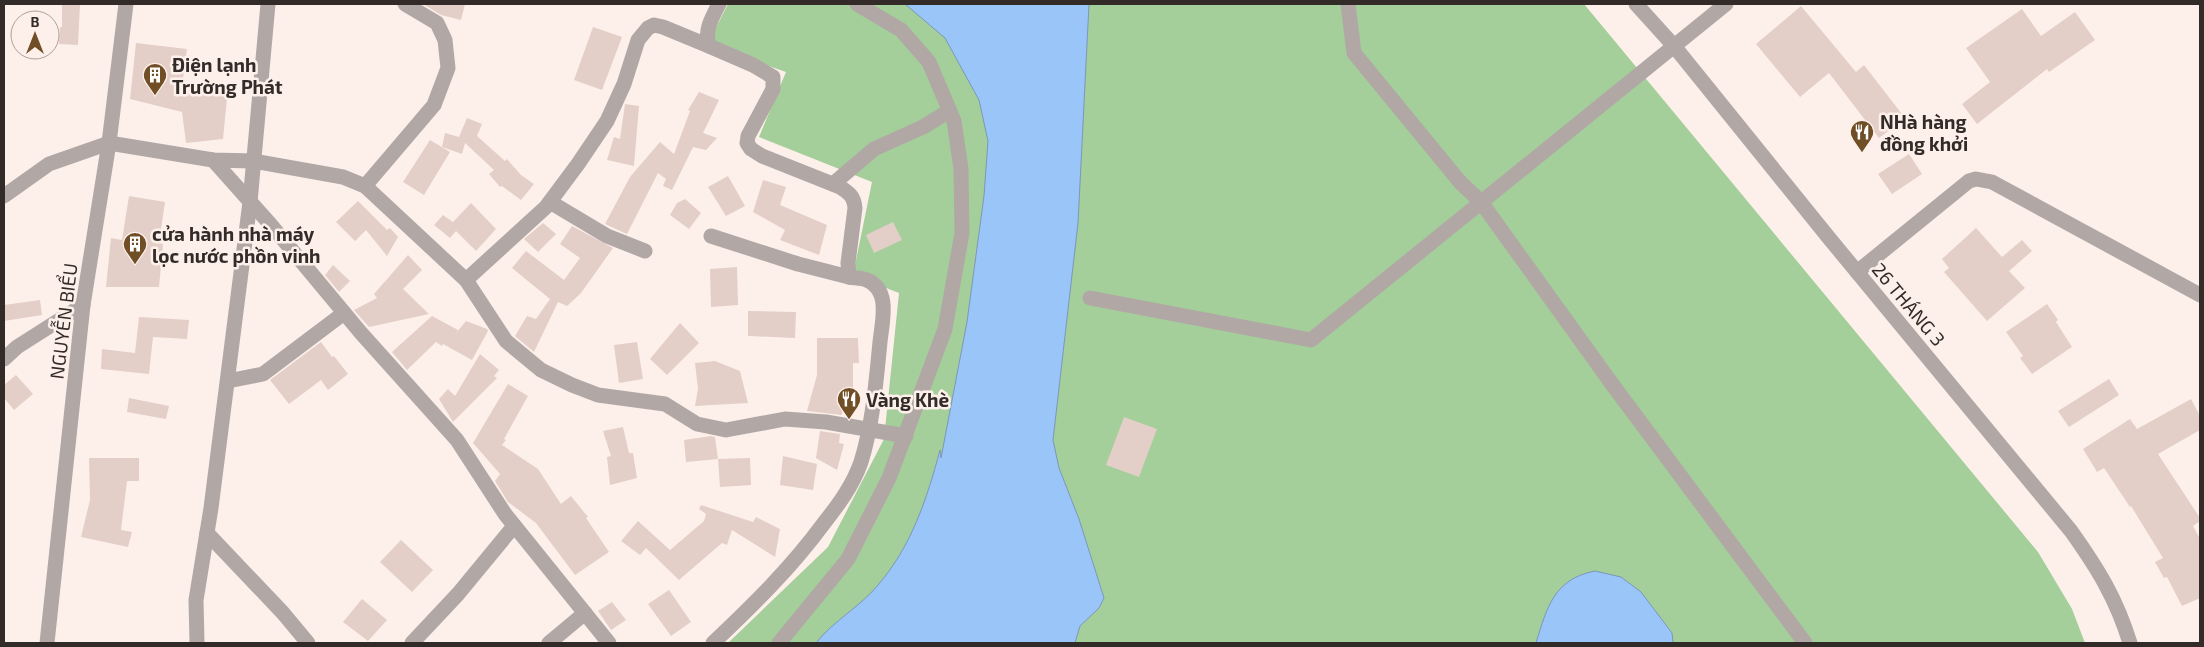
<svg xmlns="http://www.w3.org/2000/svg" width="2204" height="647" viewBox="0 0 2204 647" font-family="'Exo 2',sans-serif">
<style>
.green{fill:#a4ce9a}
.water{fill:#9ac5f8;stroke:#7b97ba}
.building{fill:#e3cfc7}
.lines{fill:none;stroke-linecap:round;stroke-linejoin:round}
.minor{stroke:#b1a8a6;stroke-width:15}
.labels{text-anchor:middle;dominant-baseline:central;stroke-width:5;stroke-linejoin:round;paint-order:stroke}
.poi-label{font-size:19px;font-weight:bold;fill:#332b28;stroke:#fdf0eb;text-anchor:start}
.street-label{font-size:19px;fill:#332b28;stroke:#fdf0eb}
</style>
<rect width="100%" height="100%" fill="#fdf0eb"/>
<!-- green -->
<polygon class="green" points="728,4 1584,4 2038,552 2072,609 2085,643 728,643 828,547 884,439 899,293 853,275 872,182 759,137 786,72 707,45"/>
<!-- water -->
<g class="water">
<path d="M905,4H1089L1078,223L1053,440L1059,468L1079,519L1104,598L1099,608L1080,626L1075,643H816C833,621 860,607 878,585C911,547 927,499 940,450L941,458L967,322L984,196L988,141L979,100L945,38Z"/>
<path d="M1595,571L1621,577L1641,592L1672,633L1673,643H1536C1547,607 1554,579 1595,571Z"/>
</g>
<!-- building -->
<g class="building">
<polygon points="62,4 80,4 78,45 59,44 60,27 62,27"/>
<polygon points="423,4 465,4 461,20 441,15"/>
<polygon points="1801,6 1856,72 1864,65 1905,118 1879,138 1829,73 1800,97 1756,44"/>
<polygon points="2022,9 2041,36 2075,12 2095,40 2049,72 2047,69 1977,124 1962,104 1990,82 1966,48"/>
<polygon points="593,27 622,37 602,90 574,80"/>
<polygon points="136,43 187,49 181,94 228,88 223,139 186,143 182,112 130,99"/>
<polygon points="699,92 719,100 703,133 717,138 706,150 693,147 672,190 663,186 666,179 658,173 627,234 605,224 630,177 660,142 674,154 690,111 688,110"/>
<polygon points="625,104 639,106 634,166 607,160 614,137 620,139"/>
<polygon points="467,118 482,124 477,136 505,161 507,159 521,175 534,184 521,200 502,186 500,187 489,174 494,170 465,143 462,154 442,147 445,133 459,137"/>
<polygon points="430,140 450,152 424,195 403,182"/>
<polygon points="1909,154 1922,174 1892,194 1878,174"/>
<polygon points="728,176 745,206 726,216 708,187"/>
<polygon points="763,180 786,187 780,205 827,225 819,255 780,240 785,230 753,212"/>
<polygon points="129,196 165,202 159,243 163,244 159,287 106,287 111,238 122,240"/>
<polygon points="685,199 701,213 689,229 670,215 677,203"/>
<polygon points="358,201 387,230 390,228 398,237 387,256 366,230 355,241 336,222"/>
<polygon points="471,203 496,229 476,251 456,231 450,238 434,225 443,215 453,222"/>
<polygon points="893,222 902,240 874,253 866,235"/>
<polygon points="543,223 556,234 538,252 524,239"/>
<polygon points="572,226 613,248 581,293 567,306 558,302 534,352 515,336 527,316 536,319 550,299 512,268 526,251 564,280 580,258 560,244"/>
<polygon points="1976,228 2002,257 2022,240 2032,251 2009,271 2025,288 1987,321 1944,272 1949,268 1942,259"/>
<polygon points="408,255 422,270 403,289 429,314 369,327 354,310 377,298 374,294"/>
<polygon points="333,265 350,281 339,292 325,275"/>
<polygon points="737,267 738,305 711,307 710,269"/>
<polygon points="40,300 42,315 4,321 4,305"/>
<polygon points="2047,304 2058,320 2056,322 2072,347 2032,374 2020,358 2023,356 2006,332"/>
<polygon points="748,311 796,312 795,338 748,336"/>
<polygon points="432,316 458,330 456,333 466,321 487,329 488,331 472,360 443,344 442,346 436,342 407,370 392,352"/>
<polygon points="139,317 189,320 187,339 153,337 149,374 101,369 102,349 135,353"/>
<polygon points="680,323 699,343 667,375 650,359"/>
<polygon points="817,338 858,338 859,363 853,363 853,395 843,395 842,415 807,411 817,375"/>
<polygon points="321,342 332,357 334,356 348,374 328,390 321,380 289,404 270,380"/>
<polygon points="637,342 643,379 619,383 614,345"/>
<polygon points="480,354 499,370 494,376 497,378 453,422 439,399 448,389 455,396"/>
<polygon points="715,361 740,371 748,403 695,406 698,389 695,363"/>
<polygon points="16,375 33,394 14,410 4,398 4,385"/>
<polygon points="2109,379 2119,395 2069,427 2058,411"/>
<polygon points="508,384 528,396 504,439 506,440 502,445 538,469 561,504 571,496 588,517 586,518 609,552 575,575 536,523 508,502 495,481 500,474 473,443"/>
<polygon points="129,398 169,406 166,419 127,412"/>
<polygon points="2191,399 2200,416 2200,430 2158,454 2200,518 2200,521 2193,526 2200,539 2200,598 2182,606 2167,577 2164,578 2155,562 2163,558 2131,506 2130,507 2104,468 2097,472 2083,449 2130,419 2137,429"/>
<polygon points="1124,417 1157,429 1139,477 1106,465"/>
<polygon points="623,427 629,453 633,453 637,478 610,485 607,457 611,456 603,431"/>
<polygon points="820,431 840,434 839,443 844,444 837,470 816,458"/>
<polygon points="711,436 715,437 718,459 686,462 684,440"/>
<polygon points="783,456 817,464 813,490 780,485"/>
<polygon points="89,458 139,458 139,481 127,481 121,530 132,532 128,547 81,537 90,500"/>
<polygon points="750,458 751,485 720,487 718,459"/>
<polygon points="701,505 753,522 756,517 780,529 775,557 732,530 727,545 722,543 679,580 646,548 640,555 621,541 638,521 670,550 704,521 706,514 699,509"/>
<polygon points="401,540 433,570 412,592 380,562"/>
<polygon points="669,590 691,622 671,636 648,604"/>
<polygon points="362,599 387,620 368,641 343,622"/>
<polygon points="612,602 626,620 611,630 598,611"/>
</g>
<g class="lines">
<!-- minor -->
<g class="minor">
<polyline points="1348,4 1354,53 1460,182 1481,202 1612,384 1805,643"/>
<path d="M1636,4L1674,46L1829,238L2071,531C2098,569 2116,598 2130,643"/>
<polyline points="213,160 271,225 361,333 457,440 505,514 609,643"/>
<polyline points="833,184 874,149 923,127 949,111"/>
<polyline points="365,186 434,105 448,68 445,40 437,23 405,4"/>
<polyline points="4,196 49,164 109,143 213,160 253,161 343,177 365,186 466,280 506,341 541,370 572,385 598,395 665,404 697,424 726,430 785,419 826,422 906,436"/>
<polyline points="550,202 607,236 645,251"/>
<polyline points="711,236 798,264 849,277"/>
<polyline points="1857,272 1969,181 1976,179 1992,182 2200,295"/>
<polyline points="466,280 546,207 578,164 607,121 624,84 638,40 648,28 654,25 663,27 709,46"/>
<polyline points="1090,298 1311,340 1726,4"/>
<polyline points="4,359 17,347 83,305"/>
<polyline points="228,381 263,374 344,313"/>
<polyline points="207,533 283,613 308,643"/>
<polyline points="47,643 83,305 109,143 126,4"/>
<polyline points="197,643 196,600 211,508 250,202 268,4"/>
<polyline points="412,643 458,594 514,526"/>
<polyline points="549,643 585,613"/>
<path d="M713,643C753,605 791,568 824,523C839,504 853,485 861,462C873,423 876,382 880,342C882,322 891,290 867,280C862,278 855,278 849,277L848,263L855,208C854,196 849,193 840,187L762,156L751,149L747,143L748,136L773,89V77L753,65L709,46C704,30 712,18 719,4"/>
<polyline points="779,643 848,559 889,478 945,329 962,233 961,169 954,121 929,62 901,30 857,4"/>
</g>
</g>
<!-- icons -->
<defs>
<g id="building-pin" transform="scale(1.25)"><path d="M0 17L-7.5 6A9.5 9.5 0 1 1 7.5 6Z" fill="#704e26" stroke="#fdf0eb"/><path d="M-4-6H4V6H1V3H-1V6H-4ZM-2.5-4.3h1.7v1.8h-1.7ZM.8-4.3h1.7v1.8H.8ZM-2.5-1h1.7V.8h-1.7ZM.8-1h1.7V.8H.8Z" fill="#fff"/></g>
<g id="restaurant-pin" transform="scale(1.25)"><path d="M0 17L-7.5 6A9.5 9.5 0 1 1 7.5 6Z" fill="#704e26" stroke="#fdf0eb"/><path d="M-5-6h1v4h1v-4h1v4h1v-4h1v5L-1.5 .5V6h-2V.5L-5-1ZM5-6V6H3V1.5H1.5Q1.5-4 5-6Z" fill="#fff"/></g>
</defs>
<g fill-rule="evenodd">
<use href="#building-pin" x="155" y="75"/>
<use href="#restaurant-pin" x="1862" y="132"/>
<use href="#building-pin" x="135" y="244"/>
<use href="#restaurant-pin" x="849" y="399"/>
</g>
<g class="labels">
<!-- poi labels -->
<g class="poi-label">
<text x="172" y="64">Điện lạnh<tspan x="172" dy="22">Trường Phát</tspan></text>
<text x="1880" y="121">NHà hàng<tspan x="1880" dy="22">đồng khởi</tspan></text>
<text x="152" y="233">cửa hành nhà máy<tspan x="152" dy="22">lọc nước phồn vinh</tspan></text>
<text x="866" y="399">Vàng Khè</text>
</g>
<!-- street labels -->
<g class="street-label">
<text transform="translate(1909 304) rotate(50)">26 THÁNG 3</text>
<text transform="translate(63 321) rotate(-83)">NGUYỄN BIỂU</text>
</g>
</g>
<!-- border -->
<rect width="2204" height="647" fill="none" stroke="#332b28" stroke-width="10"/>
<!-- north arrow -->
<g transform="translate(35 35)"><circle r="24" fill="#fdf0eb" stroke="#aca19d"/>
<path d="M0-4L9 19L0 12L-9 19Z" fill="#704e26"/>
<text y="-8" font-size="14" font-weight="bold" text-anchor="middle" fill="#332b28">B</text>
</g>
</svg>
